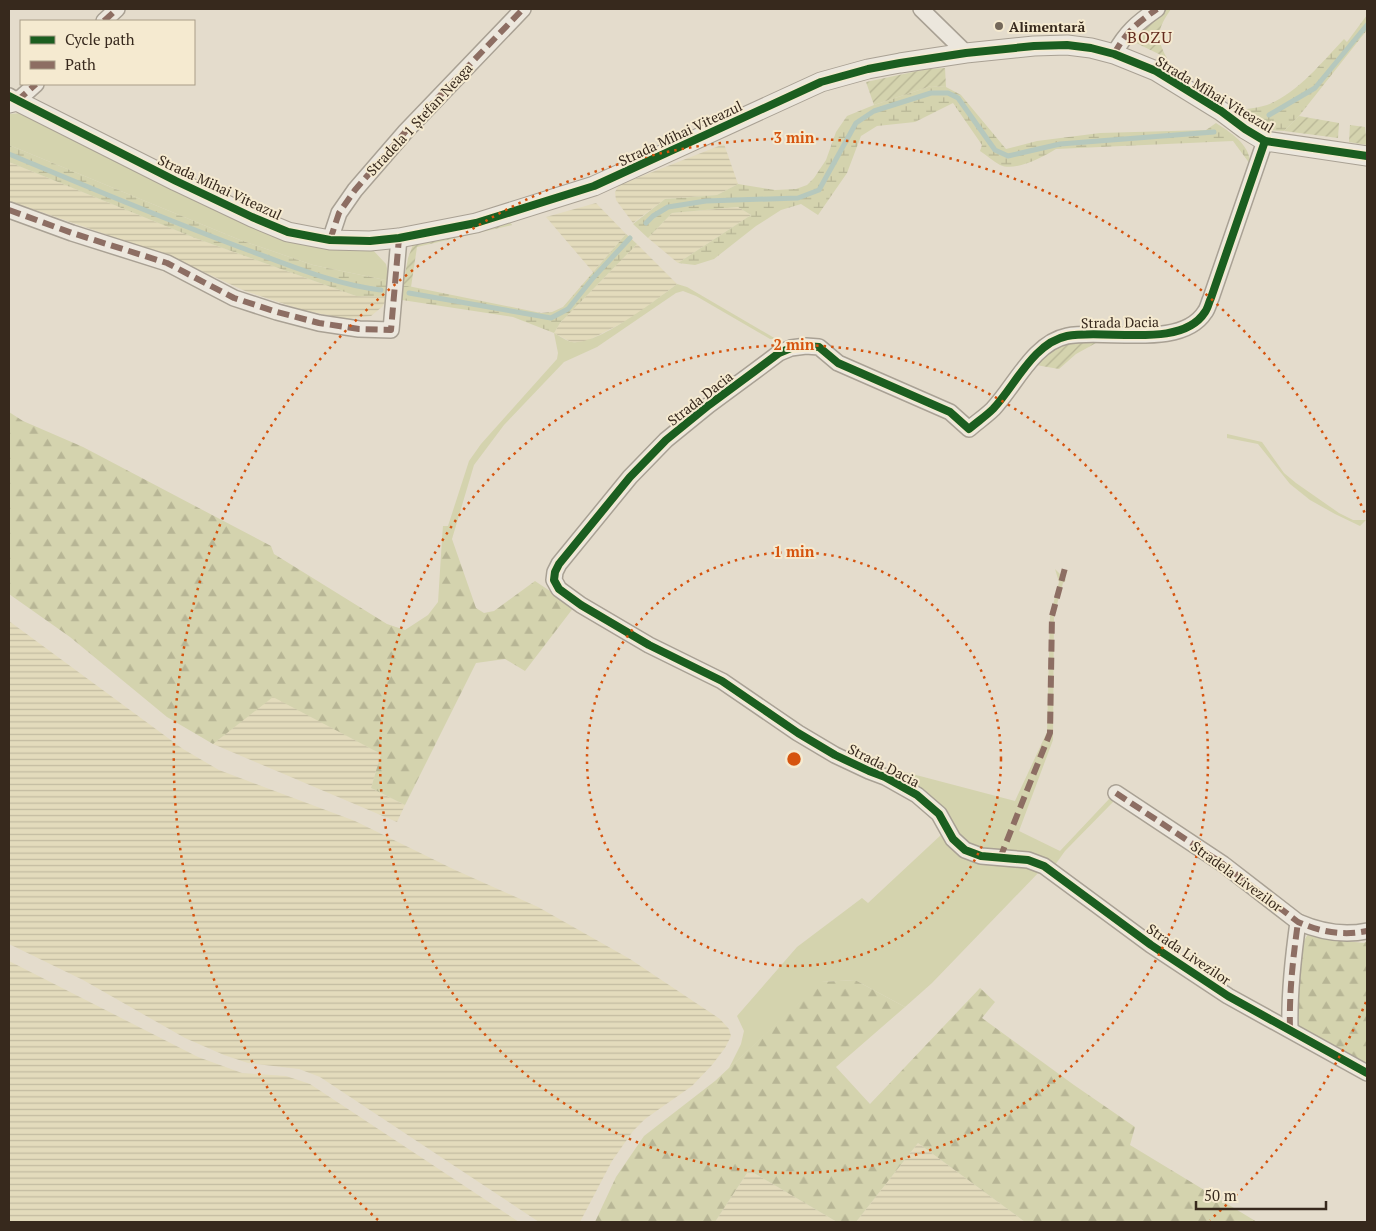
<svg xmlns="http://www.w3.org/2000/svg" width="1376" height="1231" viewBox="0 0 1376 1231" font-family="'PT Serif',serif">
<style>
.farmland{fill:url(#farmland-rules)}
.grass{fill:#d4d3ae}
.forest{fill:url(#forest-firs)}
.wetland{fill:url(#wetland-marsh)}
.garden{fill:url(#garden-furrows)}
.lines{fill:none;stroke-linecap:round;stroke-linejoin:round}
.stream{stroke:#b6c8bd;stroke-width:5}
.minor-casing{stroke:#a9a194;stroke-width:18}
.tertiary-casing{stroke:#a9a194;stroke-width:21}
.minor{stroke:#ece7dd;stroke-width:15}
.tertiary{stroke:#ece7dd;stroke-width:19}
.quiet{stroke:#8d6e63;stroke-width:6;stroke-dasharray:12 6;stroke-linecap:butt}
.cycleway-casing{stroke:#f5ead0;stroke-width:11}
.cycleway{stroke:#1b5e20;stroke-width:8}
.ring{fill:none;stroke:#d6540e;stroke-width:2.5;stroke-dasharray:2.5 5}
.poi-dot{fill:#74685a;stroke:#f5ead0;stroke-width:2}
.labels{text-anchor:middle;dominant-baseline:central;stroke-width:4;stroke-linejoin:round;paint-order:stroke}
.poi-label{font-size:14px;font-weight:bold;fill:#37291d;stroke:#f5ead0;text-anchor:start}
.street-label{font-size:14px;fill:#37291d;stroke:#f5ead0}
.quarter-label{font-size:16px;letter-spacing:1px;fill:#632a1c;stroke:#f5ead0}
.centre{fill:#d6540e;stroke:#f5ead0;stroke-width:2.5}
.ring-label{font-size:15px;text-anchor:middle;font-weight:bold;fill:#d6540e;stroke:#f5ead0;stroke-width:4;stroke-linejoin:round;paint-order:stroke}
</style>
<defs>
<pattern id="farmland-rules" width="6" height="5" patternUnits="userSpaceOnUse" patternTransform="scale(1.25)"><rect width="6" height="5" fill="#e3dbbc"/><path d="M0 2.5h6" fill="none" stroke="#c3bca1"/></pattern>
<pattern id="forest-firs" width="22" height="20" patternUnits="userSpaceOnUse" patternTransform="scale(1.25)"><rect width="22" height="20" fill="#d4d3ae"/><path d="M5 1l3.5 6h-7zM16 11l3.5 6h-7z" fill="#b7b595"/></pattern>
<pattern id="wetland-marsh" width="20" height="14" patternUnits="userSpaceOnUse" patternTransform="scale(1.25)"><rect width="20" height="14" fill="#d4d3ae"/><path d="M1 5h8M5 5V1M11 12h8M15 12V8" fill="none" stroke="#b7b595"/></pattern>
<pattern id="garden-furrows" width="10" height="10" patternUnits="userSpaceOnUse" patternTransform="scale(1.25)"><rect width="10" height="10" fill="#d4d3ae"/><path d="M-1 1l2-2M0 10L10 0M9 11l2-2" fill="none" stroke="#b7b595"/></pattern>
</defs>
<rect width="100%" height="100%" fill="#e4dccc"/>
<!-- farmland -->
<g class="farmland">
<polygon points="724,144 738,184 717,195 665,199 633,223 616,200 615,192 619,185"/>
<polygon points="9,162 195,238 356,296 388,297 382,307 371,316 348,319 306,311 245,291 169,256 9,201"/>
<polygon points="596,203 626,234 593,272 546,217"/>
<polygon points="738,207 751,215 678,263 648,238 672,213"/>
<polygon points="637,244 677,284 632,318 585,342 571,342 554,333 560,323"/>
<polygon points="9,621 183,749 219,770 355,821 453,869 538,907 630,959 720,1019 729,1029 731,1036 725,1048 712,1065 692,1086 645,1119 633,1131 612,1161 580,1222 539,1222 320,1077 299,1069 248,1063 224,1055 185,1038 83,980 9,944"/>
<polygon points="273,696 381,754 371,788 405,805 397,822 213,744"/>
<polygon points="9,961 198,1057 242,1073 286,1076 310,1084 519,1222 9,1222"/>
<polygon points="918,1143 1025,1222 856,1222"/>
<polygon points="749,1170 837,1222 715,1222"/>
</g>
<!-- grass -->
<g class="grass">
<polygon points="22,113 195,200 371,248 386,264 390,281 313,265 240,240 9,145 9,114"/>
<path d="M677,284L687,287L776,339H770L696,296L683,291L676,293L597,347L564,362L504,425L474,465L452,539H442L443,526H448L469,461L481,444L557,359L558,353L554,333C560,336 566,341 572,342C597,346 656,300 677,284Z"/>
<polygon points="1227,434 1262,442 1284,473 1296,483 1339,513 1353,520 1366,520 1360,526 1335,514 1310,500 1290,484 1258,444 1227,438"/>
<polygon points="1055,569 1066,580 1063,583 1054,615 1053,740 1019,831 1060,851 1110,798 1114,801 1065,851 1055,865 1041,857 980,850 966,844 959,836 945,811 921,788 882,770 878,765 1015,801 1047,732 1050,616 1059,582"/>
<path d="M942,834C947,841 952,851 959,856C983,871 1015,859 1040,871L932,983L905,1007L855,980L822,982L729,1068L741,1044L744,1031L737,1016L797,947L862,898L868,903Z"/>
</g>
<!-- forest -->
<g class="forest">
<polygon points="9,412 23,421 83,447 271,546 274,554 387,624 405,630 428,615 438,602 442,539 452,539 476,608 484,613 494,611 535,581 574,607 525,671 505,659 476,663 405,805 371,788 381,754 273,697 213,744 167,717 70,637 9,594"/>
<path d="M1310,932L1337,940L1364,943L1367,941V1066L1294,1026C1295,1000 1292,951 1310,932Z"/>
<polygon points="855,980 905,1007 836,1067 870,1104 980,988 995,1002 982,1018 1074,1085 1135,1127 1130,1145 1257,1222 1025,1222 918,1143 856,1222 837,1222 749,1170 715,1222 595,1222 616,1177 644,1136 715,1081 821,982"/>
</g>
<!-- wetland -->
<g class="wetland">
<path d="M1367,15V30L1299,116L1284,131L1268,130L1244,114L1247,109C1253,108 1261,107 1267,105C1298,93 1321,63 1344,39L1347,42Z"/>
<path d="M931,86L946,87L961,95L1006,149L1037,141L1100,133L1206,130L1216,123C1230,132 1251,145 1250,164L1233,141L1056,149C1043,157 1015,172 1000,165C993,161 986,155 980,151L982,145L953,103L915,122L877,126L861,136L847,173L818,215L801,204L781,210L756,226L714,259L695,265L678,263L751,215L738,207L672,213L648,238L633,224L665,199L717,195L738,184L775,190L796,189L807,185L814,178L826,160L836,132L847,116L874,105Z"/>
<polygon points="9,145 240,240 313,265 390,281 388,297 356,296 195,238 9,162"/>
<polygon points="626,234 637,244 560,323 554,333 513,317 402,300 403,285 541,313 552,312 563,307"/>
</g>
<!-- garden -->
<g class="garden">
<path d="M1166,9H1171C1158,28 1155,37 1167,58L1134,42L1133,36L1137,31Z"/>
<polygon points="945,68 946,87 931,86 874,105 866,82 927,69"/>
<polygon points="1299,116 1339,123 1338,138 1284,131"/>
<polygon points="1350,125 1365,127 1367,145 1349,142"/>
<polygon points="509,221 512,225 417,247 411,287 403,285 408,258 414,242"/>
<polygon points="1148,339 1150,342 1096,343 1076,354 1059,369 1036,365 1048,351 1070,341"/>
</g>
<g class="lines">
<!-- stream -->
<g class="stream">
<polyline points="1269,115 1315,88 1367,25"/>
<path d="M9,154C90,188 171,222 253,252C294,267 337,285 381,290"/>
<polyline points="646,223 653,216 668,207 706,201 798,198 819,190 856,123 874,111 931,93 948,93 958,98 995,150 1008,156 1060,144 1214,132"/>
<polyline points="409,293 551,318 568,309 593,278 630,238"/>
</g>
<!-- minor casing -->
<g class="minor-casing">
<g id="minor">
<polyline points="921,9 966,53"/>
<polyline points="104,21 117,9"/>
<path d="M1114,54C1126,32 1137,23 1157,9"/>
<polyline points="9,96 17,101 36,84"/>
<path d="M1265,141L1211,298C1209,302 1208,308 1205,312C1181,350 1104,328 1067,336C1033,343 1015,386 993,409C986,416 977,422 969,429L950,412L838,363L819,347L806,346L791,348L779,353L755,371L709,405L666,440L630,477L559,564L555,572L554,580L559,589L581,605L649,645L722,681L798,733L835,755L869,771L885,777L917,795L939,814L953,839L965,850L981,856L1028,860L1044,866L1151,945L1228,996L1367,1073"/>
<polyline points="9,210 72,233 167,263 234,298 277,312 319,323 359,329 391,330 399,238"/>
<polyline points="330,240 339,213 355,190 406,131 523,9"/>
<path d="M1116,793L1223,864L1298,922C1321,932 1343,936 1367,931"/>
<path d="M1290,1029C1289,993 1293,958 1298,922"/>
</g>
</g>
<!-- tertiary casing -->
<g class="tertiary-casing">
<polyline id="tertiary" points="9,103 17,101 176,181 252,217 288,232 330,240 370,241 399,238 476,223 594,186 821,82 868,69 900,63 966,53 1034,46 1067,45 1091,48 1114,54 1156,71 1221,111 1245,129 1265,141 1367,156"/>
</g>
<!-- minor -->
<use href="#minor" class="minor"/>
<!-- tertiary -->
<use href="#tertiary" class="tertiary"/>
<!-- quiet -->
<g class="quiet">
<polyline points="104,21 117,9"/>
<path d="M1114,54C1126,32 1137,23 1157,9"/>
<polyline points="17,101 36,84"/>
<polyline points="9,210 72,233 167,263 234,298 277,312 319,323 359,329 391,330 399,238"/>
<polyline points="330,240 339,213 355,190 406,131 523,9"/>
<path d="M1116,793L1223,864L1298,922C1321,932 1343,936 1367,931"/>
<polyline points="1000,858 1050,733 1052,616 1065,568"/>
<path d="M1290,1029C1289,993 1293,958 1298,922"/>
</g>
<!-- cycleway casing -->
<g class="cycleway-casing">
<g id="cycleway">
<polyline points="9,96 176,181 252,217 288,232 330,240 370,241 399,238 476,223 594,186 821,82 868,69 900,63 966,53 1034,46 1067,45 1091,48 1114,54 1156,71 1221,111 1245,129 1265,141 1367,156"/>
<path d="M1265,141L1211,298C1209,302 1208,308 1205,312C1181,350 1104,328 1067,336C1033,343 1015,386 993,409C986,416 977,422 969,429L950,412L838,363L819,347L806,346L791,348L779,353L755,371L709,405L666,440L630,477L559,564L555,572L554,580L559,589L581,605L649,645L722,681L798,733L835,755L869,771L885,777L917,795L939,814L953,839L965,850L981,856L1028,860L1044,866L1151,945L1228,996L1367,1073"/>
</g>
</g>
<!-- cycleway -->
<use href="#cycleway" class="cycleway"/>
</g>
<!-- distance rings -->
<g class="ring">
<circle cx="794" cy="759" r="207"/>
<circle cx="794" cy="759" r="414"/>
<path d="M1366 1002A621 621 0 0 1 1210 1220M378 1220A621 621 0 1 1 1366 516"/>
</g>
<!-- markers -->
<circle class="poi-dot" cx="999" cy="26" r="5"/>
<g class="labels">
<!-- poi labels -->
<g class="poi-label">
<text x="1009" y="26">Alimentară</text>
</g>
<!-- street labels -->
<g class="street-label">
<text transform="translate(1215 94) rotate(31)">Strada Mihai Viteazul</text>
<text transform="translate(419 119) rotate(-47)">Stradela 1 Ștefan Neaga</text>
<text transform="translate(680 133) rotate(-25)">Strada Mihai Viteazul</text>
<text transform="translate(220 187) rotate(25)">Strada Mihai Viteazul</text>
<text transform="translate(1120 322) rotate(-1)">Strada Dacia</text>
<text transform="translate(700 398) rotate(-38)">Strada Dacia</text>
<text transform="translate(884 765) rotate(27)">Strada Dacia</text>
<text transform="translate(1237 876) rotate(36)">Stradela Livezilor</text>
<text transform="translate(1189 954) rotate(34)">Strada Livezilor</text>
</g>
<!-- quarter labels -->
<g class="quarter-label">
<text x="1150" y="37">BOZU</text>
</g>
</g>
<circle cx="794" cy="759" r="8" class="centre"/>
<g class="ring-label">
<text x="794" y="143">3 min</text>
<text x="794" y="350">2 min</text>
<text x="794" y="557">1 min</text>
</g>
<!-- border -->
<rect width="1376" height="1231" fill="none" stroke="#37291d" stroke-width="20"/>
<!-- legend -->
<rect x="20" y="20" width="175" height="65" fill="#f5ead0" stroke="#a99d88"/>
<rect x="30" y="36" width="25" height="8" fill="#1b5e20" stroke="#a99d88"/>
<text x="65" y="45" font-size="15" fill="#37291d">Cycle path</text>
<rect x="30" y="61" width="25" height="8" fill="#8d6e63" stroke="#a99d88"/>
<text x="65" y="70" font-size="15" fill="#37291d">Path</text>
<!-- scale -->
<path d="M1196 1201v8h130v-8" fill="none" stroke="#37291d" stroke-width="2.5"/>
<text x="1204" y="1201" font-size="15" fill="#37291d" stroke="#f5ead0" stroke-width="4" paint-order="stroke">50 m</text>
</svg>
